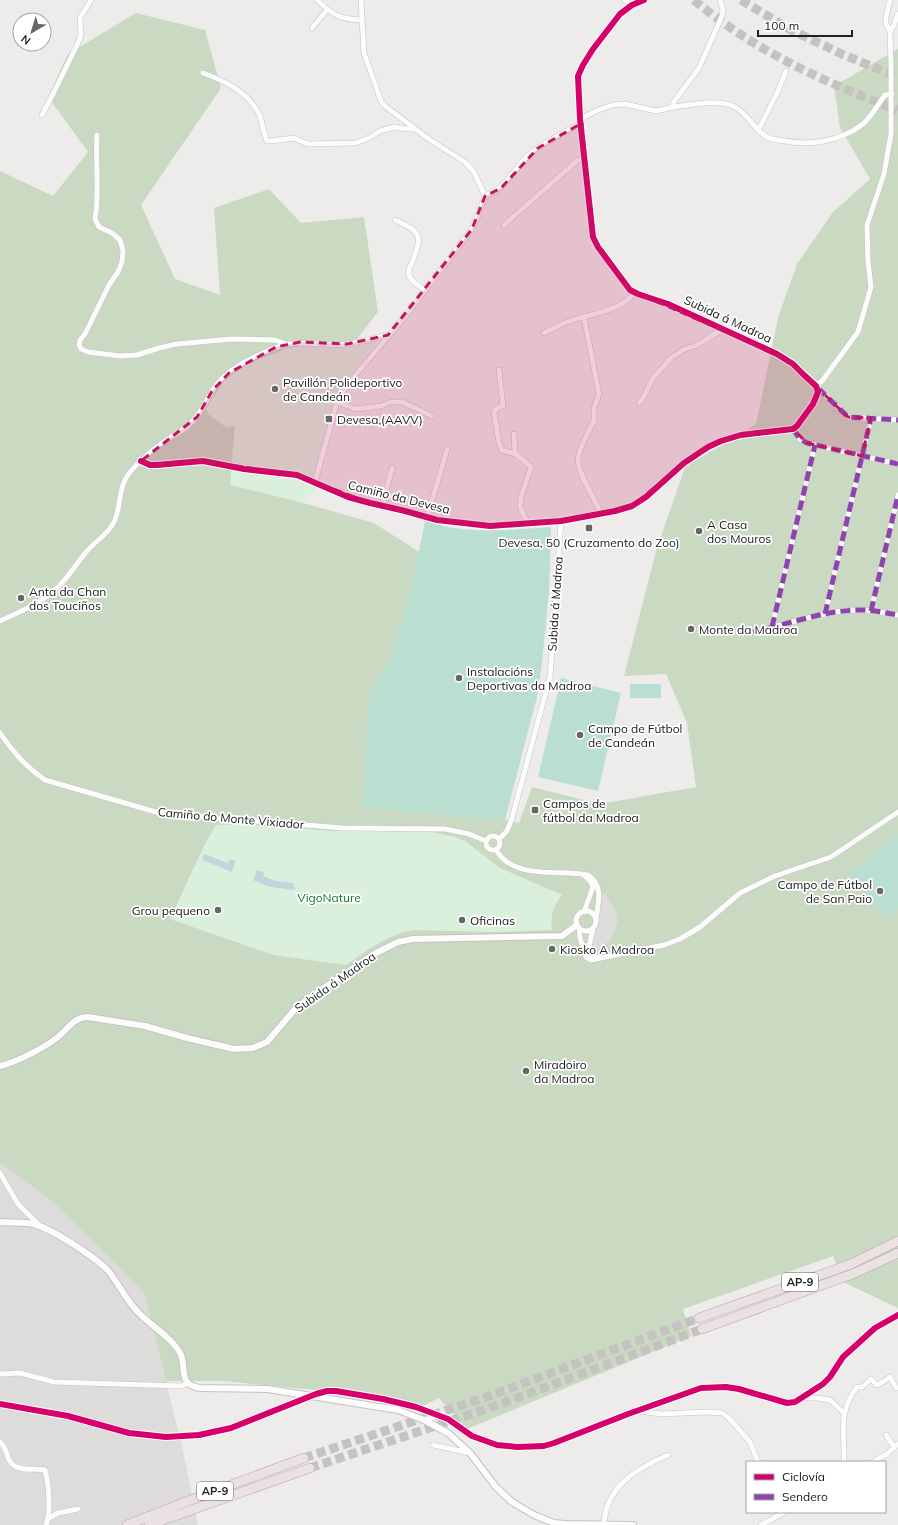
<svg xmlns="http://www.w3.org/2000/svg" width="898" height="1525" viewBox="0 0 898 1525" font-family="Mulish,sans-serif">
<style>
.residential{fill:#dddcdb}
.forest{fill:#cad9c2}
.park{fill:#dbf0dc}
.pitch{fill:#badfd1}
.parking{fill:#dedddc}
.water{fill:#c0d6dd}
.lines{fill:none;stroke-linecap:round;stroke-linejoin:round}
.motorway-tunnel{stroke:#c5c3c2;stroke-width:9;stroke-dasharray:9 4.5;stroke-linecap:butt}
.minor-casing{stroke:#c4c3c2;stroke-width:6}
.tertiary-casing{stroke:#c4c3c2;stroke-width:8}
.motorway-casing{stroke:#c0a4ab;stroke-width:10}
.minor{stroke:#fcfcfc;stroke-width:5}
.tertiary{stroke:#fcfcfc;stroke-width:6}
.motorway{stroke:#eae1e2;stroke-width:9}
.quiet{stroke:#8e44ad;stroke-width:5;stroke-dasharray:10 5;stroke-linecap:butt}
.cycleway-casing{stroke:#fff;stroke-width:8}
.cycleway{stroke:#d6006c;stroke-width:6}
.marked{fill:#c2185b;fill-opacity:0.2;stroke:#c2185b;stroke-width:3;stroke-dasharray:8 5;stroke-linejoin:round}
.poi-dot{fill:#686767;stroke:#fff;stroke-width:1.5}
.labels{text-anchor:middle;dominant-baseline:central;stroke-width:3.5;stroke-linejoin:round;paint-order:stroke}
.shield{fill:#fff;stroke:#636363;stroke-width:1}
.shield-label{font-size:11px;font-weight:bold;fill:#202020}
.street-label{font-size:12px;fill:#202020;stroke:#fff}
.poi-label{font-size:12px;fill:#202020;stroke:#fff;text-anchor:start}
.park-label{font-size:12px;fill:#187424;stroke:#fff}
</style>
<rect width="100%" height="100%" fill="#eeecea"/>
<!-- residential -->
<polygon class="residential" points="0,1163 52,1201 144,1292 183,1451 198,1525 0,1525"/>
<!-- forest -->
<polygon class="forest" points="136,13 205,30 221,88 141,205 175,279 220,295 214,208 269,189 301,223 364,217 378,312 341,359 275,495 374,523 419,552 413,580 397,636 389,659 369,694 368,724 505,820 519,823 532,787 600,804 696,787 687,723 666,674 624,676 656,551 685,467 756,424 778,318 797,264 833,212 870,179 840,128 834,86 898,49 898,1308 843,1282 833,1256 683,1309 691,1336 467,1429 439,1398 419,1408 337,1392 222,1381 166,1381 144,1292 52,1201 0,1163 0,171 53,196 88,152 48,97 68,54"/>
<!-- park -->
<g class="park">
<polygon points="378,341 351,374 329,419 323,449 320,485 304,503 230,485 235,425 227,428 208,414 206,408 225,380 247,364 291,347"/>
<path d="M243,824L331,831H427L455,837L465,841L500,868L562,895C553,907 550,915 552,930L494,932L413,930C388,934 366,951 346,965L273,955L170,919L204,846L216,825Z"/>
</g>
<!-- pitch -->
<g class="pitch">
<path d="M425,521C437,524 449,528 461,529C491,532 521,529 551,527L549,592L542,663L537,697L505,820L363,808L369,694L389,659L397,636L413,580Z"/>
<polygon points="561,678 621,693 598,791 538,777"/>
<rect x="630" y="684" width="31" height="14"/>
<polygon points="898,833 898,908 885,919 848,874"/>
</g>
<!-- parking -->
<polygon class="parking" points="605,894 616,912 618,922 615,931 610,940 603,946 594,951 592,943 595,933 599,926 601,895"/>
<!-- water -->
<g class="water">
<polygon points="204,854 228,863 230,859 236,861 232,872 202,860"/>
<polygon points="257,870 264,872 263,876 275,881 293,883 295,890 270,887 253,880"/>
</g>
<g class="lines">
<!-- motorway-tunnel -->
<g class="motorway-tunnel">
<path d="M694,0C753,50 826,83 898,110"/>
<polyline points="741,0 791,30 844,55 898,77"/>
<polyline points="304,1458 489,1396 699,1318"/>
<polyline points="310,1468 498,1405 702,1329"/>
</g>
<!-- minor casing -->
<g class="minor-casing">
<g id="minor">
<path d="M317,0C333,15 339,19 361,20"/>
<polyline points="361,0 364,53 381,101 385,106 430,140 465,162 474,172 485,196"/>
<polyline points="624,0 632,5"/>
<polyline points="890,0 886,17 886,24 890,31 891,64 891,134 884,174 867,225 868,261 871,287 858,332 822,381 816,386 848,417 898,420"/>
<polyline points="312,28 327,10"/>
<polyline points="890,31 893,27 898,14"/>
<path d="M203,73C225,81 248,92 259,114C263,123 263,133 267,141H271L294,138L308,144L355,143L369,138L380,131L394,127L407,129H415"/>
<path d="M673,107C691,105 716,99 733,106C748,113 754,130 767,137C772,140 779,140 785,141C811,146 841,141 863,124C872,116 878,104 885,95L892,94"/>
<polyline points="42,115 54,92 77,45 81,36 80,18 91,0"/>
<polyline points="580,119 598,110 613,105 625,104 656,111 673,107 673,103 699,68 722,16 723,10 720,0"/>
<polyline points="758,129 761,125 778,91 786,71"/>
<path d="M97,135C95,163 100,191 95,219L99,227L112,233L120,240L123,250L122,262L118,272L109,285L85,334L80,340L79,345L81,349L88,352L120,356L137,355L159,348L177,344L232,339L275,340L286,344"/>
<path d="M485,196C509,187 513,168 531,153C546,141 565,132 582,123"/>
<path d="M395,220C423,233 422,235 412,263C410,266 408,271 409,275C411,282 420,286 425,290"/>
<polyline points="504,225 578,160 585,157"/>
<polyline points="584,317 599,394 594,408 594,421 589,430 580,450 578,458 579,467 584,480 601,513"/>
<path d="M544,333C552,329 559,325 567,322C588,314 621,312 635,292"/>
<polyline points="499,370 503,406 497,408 494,412 499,443 502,450 516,454 531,467 521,497 520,507 528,524"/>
<polyline points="337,402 356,409 381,406 391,402 402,402 432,416"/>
<polyline points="639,403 642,400 653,378 671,358 683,350 697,345 723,329"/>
<polyline points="793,429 800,439 807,443 898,464"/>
<polyline points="514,434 515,454"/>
<polyline points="141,461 150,465 157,465 203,461 244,469 297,475 348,497 370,503 405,511 437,520 490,526 561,521 615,511 632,506 646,497 684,463 708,447 721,441 741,435 793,429 797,426 813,404 818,392 816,386 804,375 793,364 777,354 668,304 638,294 630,290 598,247 593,237 580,119 578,76 583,65 593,49 620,14 632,5 644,0"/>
<polyline points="315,482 337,402 347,385 404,318 472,229 477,218 485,196"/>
<polyline points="382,506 392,468"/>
<polyline points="427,517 447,450"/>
<polyline points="871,611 898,495"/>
<polyline points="825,614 871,418"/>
<path d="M0,621C19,612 42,603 57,588C69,577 77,562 88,550C96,541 109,533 114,522C121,508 118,492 126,478C133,466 153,449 165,441C172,436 181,432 188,426C204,412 206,397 219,382C231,367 257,355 275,348C300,338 322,347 347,344C361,342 375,338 388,335"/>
<polyline points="772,627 815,445"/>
<path d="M738,632L747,633C785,626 822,610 861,610C874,610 886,613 898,615"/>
<path d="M0,733C14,753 25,766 45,780L163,814L343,828L445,829L469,834L486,841"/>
<circle cx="493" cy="843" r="7"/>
<polyline points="499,839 507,831 512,818 550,677 561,521"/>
<path d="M496,850C515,881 558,869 588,875C604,886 598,903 596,919"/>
<circle cx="586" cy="921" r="10"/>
<polyline points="584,912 593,887 591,882 584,875"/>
<polyline points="579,928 580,938 586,957 591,960 664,945 680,939 700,927 740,893 775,876 831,857 898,812"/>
<polyline points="593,928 589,947 590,955 598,958"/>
<polyline points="0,1173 18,1204 41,1227"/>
<polyline points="0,1374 20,1373 54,1382 181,1386 188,1383"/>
<polyline points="804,1398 817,1398 830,1400 844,1413"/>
<polyline points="0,1404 68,1416 129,1433 166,1437 199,1435 231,1428 312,1396"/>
<polyline points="639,1411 661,1414 708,1412 722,1413 728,1417 750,1442 758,1462"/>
<polyline points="424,1420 438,1416 443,1417 479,1439 503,1446 517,1447 535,1447 554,1443 628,1414 701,1388 726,1387 739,1389 791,1403 803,1398 823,1384 830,1377 843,1357 850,1351 875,1328 898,1315"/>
<polyline points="886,1435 894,1447"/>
<path d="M0,1442C9,1449 5,1463 17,1467C24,1471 36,1468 45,1470C49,1484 51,1512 46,1525"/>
<polyline points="433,1445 470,1453"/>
<path d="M844,1462C845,1431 837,1414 857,1387H862L871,1379L877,1385L883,1382L890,1377L896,1388H898"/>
<polyline points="873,1462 887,1454 898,1444"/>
<polyline points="49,1518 58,1513 78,1509"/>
<path d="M604,1525C605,1487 637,1468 668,1455"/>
<polyline points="761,1525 785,1512"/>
</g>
</g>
<!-- tertiary casing -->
<g class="tertiary-casing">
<g id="tertiary">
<path d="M0,1066C17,1062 44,1048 58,1037C68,1029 74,1017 88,1017L145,1026L187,1038L234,1049L253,1048L267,1042L295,1009L309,998L376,953L398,942L413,939L562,936L577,925"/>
<path d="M0,1222C11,1223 23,1222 34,1224C52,1229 99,1259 110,1273C120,1286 127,1302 139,1313C151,1326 170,1336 179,1351C189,1366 175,1385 201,1388L268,1389L398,1410L424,1420L448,1433L470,1453L496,1487L512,1502L534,1515L554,1523L565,1524L633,1525"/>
</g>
</g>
<!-- motorway casing -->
<g class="motorway-casing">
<g id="motorway">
<polyline points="699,1318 851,1264 898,1241"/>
<polyline points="702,1329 855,1273 898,1253"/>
<polyline points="127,1525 201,1496 304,1458"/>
<polyline points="149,1525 310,1468"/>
</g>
</g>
<!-- minor -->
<use href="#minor" class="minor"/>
<!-- tertiary -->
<use href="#tertiary" class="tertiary"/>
<!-- motorway -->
<use href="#motorway" class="motorway"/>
<!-- quiet -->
<g class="quiet">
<polyline points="818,388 848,417 898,420"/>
<polyline points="793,429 800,439 807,443 898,464"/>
<polyline points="871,611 898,495"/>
<polyline points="825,614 871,418"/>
<polyline points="772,627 815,445"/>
<path d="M738,632L747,633C785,626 822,610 861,610C874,610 886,613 898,615"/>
</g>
<!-- cycleway casing -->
<g class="cycleway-casing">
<g id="cycleway">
<polyline points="141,461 150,465 157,465 203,461 244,469 297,475 348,497 370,503 405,511 437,520 490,526 561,521 615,511 632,506 646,497 684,463 708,447 721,441 741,435 793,429 797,426 813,404 818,392 816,386 804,375 793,364 777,354 668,304 638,294 630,290 598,247 593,237 580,119 578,76 583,65 593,49 620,14 632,5 644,0"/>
<polyline points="0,1404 68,1416 129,1433 166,1437 199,1435 231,1428 316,1394 327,1391 336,1391 383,1399 416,1407 448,1419 472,1436 497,1445 517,1447 544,1446 554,1443 628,1414 701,1388 726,1387 739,1389 787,1403 795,1402 823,1384 830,1377 843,1357 875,1328 898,1315"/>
</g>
</g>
<!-- cycleway -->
<use href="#cycleway" class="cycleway"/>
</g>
<!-- marked area -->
<path class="marked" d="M582,123L593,237L630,290L777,354L793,364L848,417L871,418L862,456L807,443L793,429L741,435L708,447L684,463L632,506L561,521L490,526L437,520L370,503L297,475L203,461L157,465L141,461L197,417L212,391L229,373L276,347L300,342L347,344L388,335L472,229L485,196L501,188L538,148Z"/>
<!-- markers -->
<g class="poi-dot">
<circle cx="275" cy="389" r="4"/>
<rect x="325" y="415" width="8" height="8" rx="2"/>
<rect x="585" y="524" width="8" height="8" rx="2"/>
<circle cx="699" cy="531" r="4"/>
<circle cx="21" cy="598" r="4"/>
<circle cx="691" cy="629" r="4"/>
<circle cx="459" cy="678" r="4"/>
<circle cx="580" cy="735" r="4"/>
<rect x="531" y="806" width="8" height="8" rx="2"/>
<circle cx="880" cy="891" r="4"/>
<circle cx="218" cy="910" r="4"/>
<circle cx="462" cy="920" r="4"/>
<circle cx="552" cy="949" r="4"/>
<circle cx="526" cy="1071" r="4"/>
</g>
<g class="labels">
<!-- shield labels -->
<g class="shield">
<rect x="782" y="1273" width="36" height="18" rx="3"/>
<rect x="197" y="1482" width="36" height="18" rx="3"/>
</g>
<g class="shield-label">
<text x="800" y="1282">AP-9</text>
<text x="215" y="1491">AP-9</text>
</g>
<!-- street labels -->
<g class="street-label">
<text transform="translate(728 319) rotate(25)">Subida á Madroa</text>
<text transform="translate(399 497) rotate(14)">Camiño da Devesa</text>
<text transform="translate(555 604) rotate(-86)">Subida á Madroa</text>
<text transform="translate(231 818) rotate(5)">Camiño do Monte Vixiador</text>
<text transform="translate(335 982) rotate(-35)">Subida á Madroa</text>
</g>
<!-- poi labels -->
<g class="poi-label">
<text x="283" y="382">Pavillón Polideportivo<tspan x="283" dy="14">de Candeán</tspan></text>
<text x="337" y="419">Devesa,(AAVV)</text>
<text x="707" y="524">A Casa<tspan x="707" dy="14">dos Mouros</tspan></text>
<text x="589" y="542" text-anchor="middle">Devesa, 50 (Cruzamento do Zoo)</text>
<text x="29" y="591">Anta da Chan<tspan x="29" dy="14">dos Touciños</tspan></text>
<text x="699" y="629">Monte da Madroa</text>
<text x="467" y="671">Instalacións<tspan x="467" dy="14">Deportivas da Madroa</tspan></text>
<text x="588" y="728">Campo de Fútbol<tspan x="588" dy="14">de Candeán</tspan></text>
<text x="543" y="803">Campos de<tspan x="543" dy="14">fútbol da Madroa</tspan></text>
<text x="872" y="884" text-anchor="end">Campo de Fútbol<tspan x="872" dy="14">de San Paio</tspan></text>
<text x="210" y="910" text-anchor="end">Grou pequeno</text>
<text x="470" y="920">Oficinas</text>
<text x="560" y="949">Kiosko A Madroa</text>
<text x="534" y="1064">Miradoiro<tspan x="534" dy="14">da Madroa</tspan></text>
</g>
<!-- park labels -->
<g class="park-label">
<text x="329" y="897">VigoNature</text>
</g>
</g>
<!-- legend -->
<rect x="746" y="1461" width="140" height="52" fill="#ffffff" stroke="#a6a6a6"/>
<rect x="754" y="1474" width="20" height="6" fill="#d6006c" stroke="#a6a6a6"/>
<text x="782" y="1481" font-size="12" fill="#202020">Ciclovía</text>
<rect x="754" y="1494" width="20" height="6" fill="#8e44ad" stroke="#a6a6a6"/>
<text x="782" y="1501" font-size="12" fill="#202020">Sendero</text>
<!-- north arrow -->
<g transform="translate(32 32) rotate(218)"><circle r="19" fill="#ffffff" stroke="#a6a6a6"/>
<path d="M0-3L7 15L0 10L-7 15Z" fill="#686767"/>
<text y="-6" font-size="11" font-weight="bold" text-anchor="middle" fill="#202020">N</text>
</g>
<!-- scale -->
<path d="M758 30v6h94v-6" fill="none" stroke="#202020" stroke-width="2"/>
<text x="764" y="30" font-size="12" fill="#202020" stroke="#ffffff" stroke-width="3" paint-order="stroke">100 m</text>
</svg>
